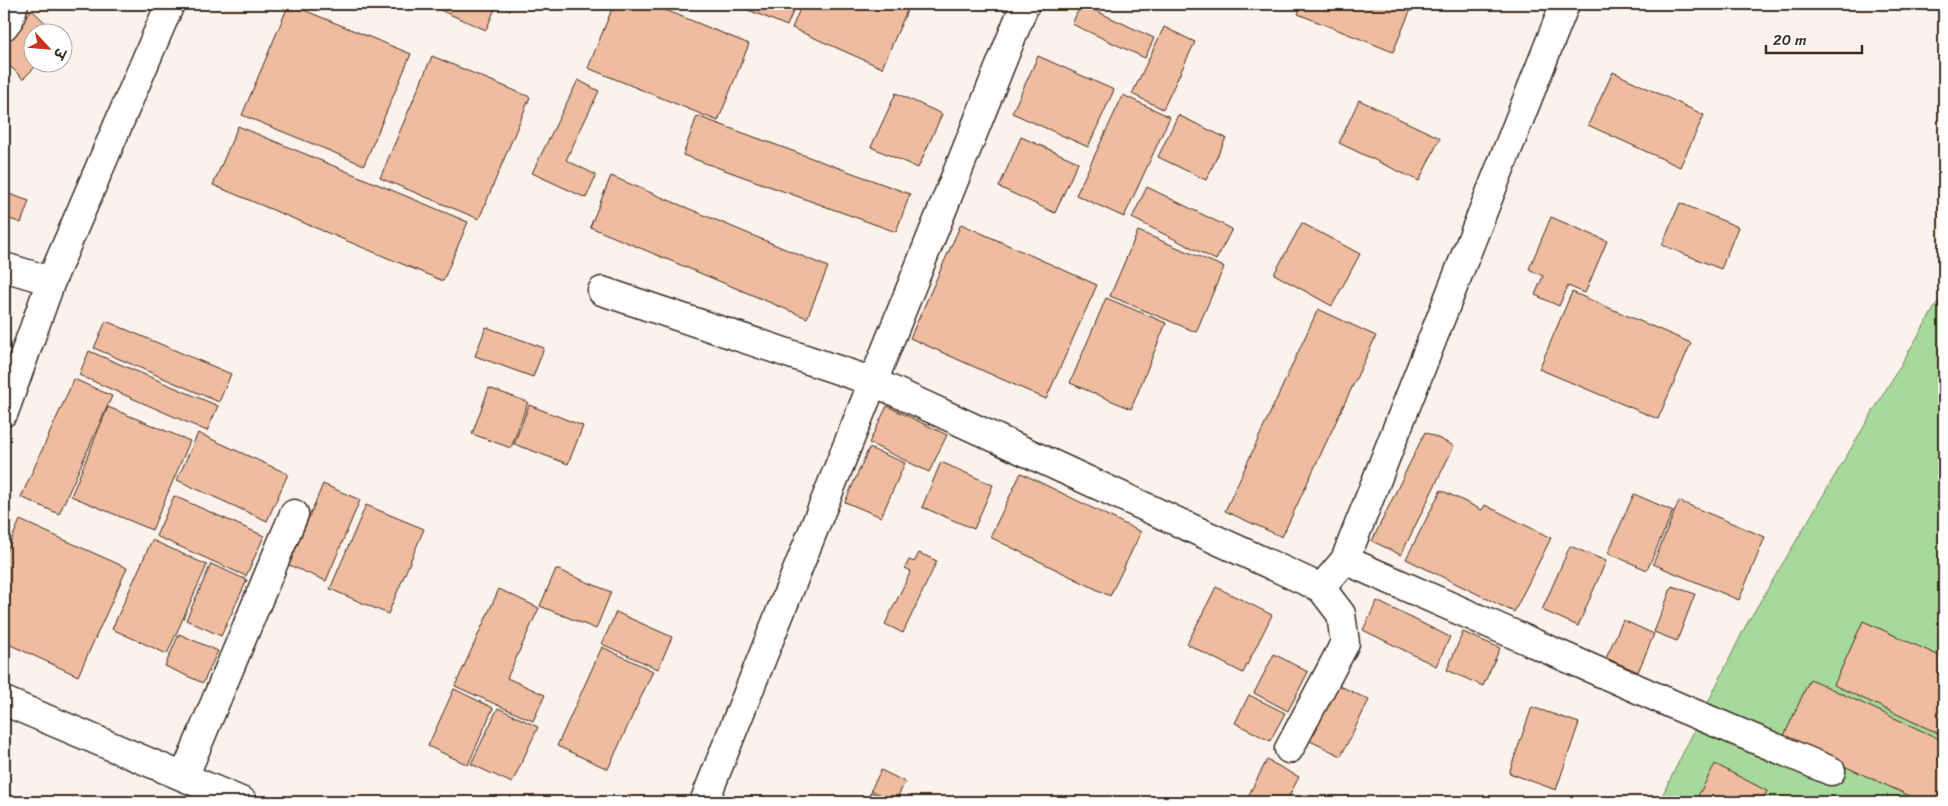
<svg xmlns="http://www.w3.org/2000/svg" width="1948" height="806" viewBox="0 0 1948 806" font-family="Sriracha,'Playpen Sans Deva',sans-serif">
<style>
.green{fill:#a6da9c;stroke:#70825d}
.building{fill:#efbca0;stroke:#3b2a1e}
.lines{fill:none;stroke-linecap:round;stroke-linejoin:round}
.minor-casing{stroke:#3b2a1e;stroke-width:31}
.minor{stroke:#fff;stroke-width:28}
</style>
<rect width="100%" height="100%" fill="#fcf2ec"/>
<filter id="ink" filterUnits="userSpaceOnUse"><feTurbulence type="fractalNoise" baseFrequency=".02" numOctaves="2"/><feDisplacementMap in="SourceGraphic" scale="10" xChannelSelector="R" yChannelSelector="G"/><feConvolveMatrix kernelMatrix="1 2 1 2 8 2 1 2 1" color-interpolation-filters="sRGB"/></filter>
<g filter="url(#ink)">
<!-- green -->
<polygon class="green" points="1944,292 1944,802 1659,802 1745,627"/>
<!-- building -->
<g class="building">
<polygon points="289,4 411,54 364,165 242,115"/>
<polygon points="426,4 497,4 486,30"/>
<polygon points="614,4 651,4 749,44 718,121 588,68"/>
<polygon points="734,4 796,4 787,26"/>
<polygon points="802,4 903,4 909,6 882,68 792,28"/>
<polygon points="1081,4 1154,38 1145,58 1072,24"/>
<polygon points="1302,4 1413,4 1393,52 1298,14"/>
<polygon points="32,10 55,32 32,32 32,62 40,62 23,79 4,60 4,39"/>
<polygon points="1164,27 1195,42 1163,109 1132,94"/>
<polygon points="432,56 530,97 479,219 380,178"/>
<polygon points="1038,56 1114,90 1088,147 1012,113"/>
<polygon points="1613,72 1704,115 1680,167 1588,125"/>
<polygon points="578,80 599,91 566,160 596,175 586,198 532,173"/>
<polygon points="896,93 942,114 918,168 871,147"/>
<polygon points="1123,95 1170,117 1124,217 1076,195"/>
<polygon points="1359,100 1440,138 1419,181 1339,143"/>
<polygon points="1178,115 1226,138 1206,180 1158,157"/>
<polygon points="697,116 910,194 896,232 683,155"/>
<polygon points="238,126 468,222 443,281 213,185"/>
<polygon points="1021,137 1078,162 1055,213 999,187"/>
<polygon points="611,176 828,267 807,318 590,227"/>
<polygon points="1147,187 1232,229 1216,260 1132,218"/>
<polygon points="4,192 29,201 21,223 4,217"/>
<polygon points="1680,203 1738,227 1721,269 1662,245"/>
<polygon points="1551,217 1607,241 1585,293 1568,286 1559,306 1535,295 1543,276 1529,269"/>
<polygon points="1302,223 1360,254 1332,306 1274,274"/>
<polygon points="961,224 1097,285 1046,399 910,338"/>
<polygon points="1138,231 1224,267 1196,332 1110,296"/>
<polygon points="1572,292 1691,343 1658,419 1539,369"/>
<polygon points="1106,298 1166,323 1131,409 1070,383"/>
<polygon points="1318,309 1376,336 1282,537 1225,511"/>
<polygon points="106,321 231,374 219,402 94,348"/>
<polygon points="486,327 544,348 533,377 475,356"/>
<polygon points="89,351 218,406 207,431 79,375"/>
<polygon points="74,379 112,396 59,514 21,497"/>
<polygon points="489,388 528,402 511,448 472,434"/>
<polygon points="529,405 583,426 568,464 514,444"/>
<polygon points="887,406 947,435 929,472 869,443"/>
<polygon points="108,407 190,441 152,530 71,496"/>
<polygon points="1425,432 1454,446 1401,555 1372,541"/>
<polygon points="198,433 288,474 267,521 177,480"/>
<polygon points="869,448 905,463 881,517 845,502"/>
<polygon points="941,462 993,485 974,529 922,507"/>
<polygon points="1021,473 1141,532 1110,596 990,537"/>
<polygon points="323,484 360,500 326,581 289,565"/>
<polygon points="1441,490 1482,510 1485,505 1551,538 1514,612 1406,559"/>
<polygon points="1634,494 1673,511 1647,570 1608,553"/>
<polygon points="174,496 264,536 246,576 156,536"/>
<polygon points="1679,501 1765,537 1739,600 1653,564"/>
<polygon points="366,505 424,529 388,614 330,589"/>
<polygon points="20,520 127,568 78,676 4,642 4,557"/>
<polygon points="152,540 207,565 167,654 112,629"/>
<polygon points="1570,546 1606,561 1578,626 1542,610"/>
<polygon points="919,553 937,561 903,633 885,624 911,571 905,568 909,560 914,562"/>
<polygon points="211,564 247,580 221,636 186,620"/>
<polygon points="556,569 611,592 596,629 540,606"/>
<polygon points="1672,586 1695,594 1677,641 1654,632"/>
<polygon points="1216,587 1272,615 1243,673 1187,644"/>
<polygon points="499,589 539,608 507,678 545,695 533,721 455,686"/>
<polygon points="1377,601 1450,637 1436,666 1363,630"/>
<polygon points="616,612 672,637 658,669 602,644"/>
<polygon points="1623,620 1654,634 1638,672 1606,658"/>
<polygon points="1863,621 1944,658 1944,736 1834,685"/>
<polygon points="1463,632 1500,648 1483,686 1447,670"/>
<polygon points="179,634 218,651 203,683 165,666"/>
<polygon points="602,647 653,671 608,769 557,746"/>
<polygon points="1274,654 1308,672 1288,711 1254,693"/>
<polygon points="1810,679 1944,741 1944,793 1940,802 1923,802 1783,738"/>
<polygon points="1332,682 1369,700 1341,756 1304,738"/>
<polygon points="454,689 493,708 468,765 428,746"/>
<polygon points="1249,695 1285,713 1270,741 1235,723"/>
<polygon points="1532,707 1579,723 1556,790 1509,773"/>
<polygon points="498,708 538,727 512,783 471,764"/>
<polygon points="1267,760 1299,777 1286,802 1245,802"/>
<polygon points="1715,764 1767,791 1761,802 1695,802"/>
<polygon points="881,770 905,782 895,802 871,790"/>
<polygon points="871,792 893,802 866,802"/>
<polygon points="4,796 20,802 4,802"/>
</g>
<g class="lines">
<!-- minor casing -->
<g class="minor-casing">
<g id="minor">
<polyline points="4,26 10,18 14,4"/>
<polyline points="4,267 51,281"/>
<polyline points="602,291 874,382 1321,588 1345,560 1565,4"/>
<polyline points="4,412 51,281 170,4"/>
<polyline points="1345,560 1681,708 1831,771"/>
<polyline points="4,701 243,802"/>
<polyline points="1289,749 1345,643 1341,614 1321,588"/>
<polyline points="184,777 294,514"/>
<polyline points="704,802 1025,4"/>
</g>
</g>
<!-- minor -->
<use href="#minor" class="minor"/>
</g>
</g>
<!-- margin -->
<rect width="1948" height="806" fill="none" stroke="#fff" stroke-width="20"/>
<rect x="10" y="10" width="1928" height="786" fill="none" stroke="#3b2a1e" stroke-width="2" filter="url(#ink)"/>
<!-- north arrow -->
<g transform="translate(48 48) rotate(116)"><circle r="24" fill="#ffffff" stroke="#b1aaa5"/>
<path d="M0-4L9 19L0 12L-9 19Z" fill="#c8321e"/>
<text y="-8" font-size="14" font-weight="bold" text-anchor="middle" fill="#3b2a1e">उ</text>
</g>
<!-- scale -->
<path d="M1766 45v8h96v-8" fill="none" stroke="#3b2a1e" stroke-width="2.5"/>
<text x="1773" y="45" font-size="15" fill="#3b2a1e" stroke="#ffffff" stroke-width="4" paint-order="stroke">20 m</text>
</svg>
